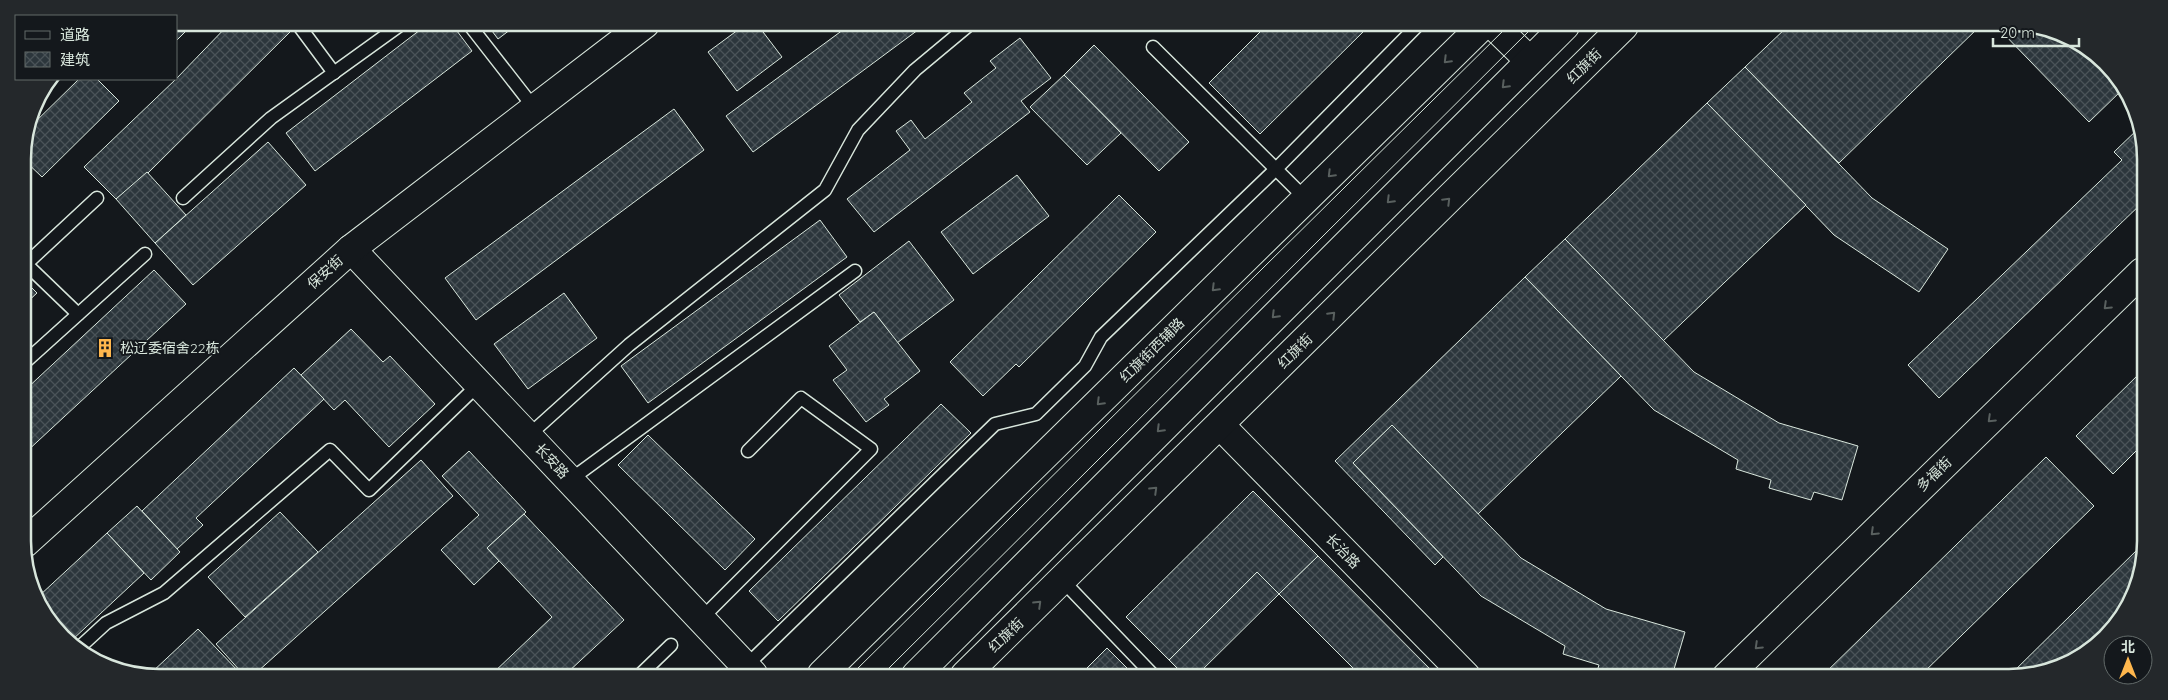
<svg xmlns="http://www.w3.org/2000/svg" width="2168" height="700" viewBox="0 0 2168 700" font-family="Quicksand,'Noto Sans SC',sans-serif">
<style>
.building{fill:url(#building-cross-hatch);stroke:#d8e6dc}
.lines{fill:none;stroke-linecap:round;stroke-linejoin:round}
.lane-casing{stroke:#d8e6dc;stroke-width:15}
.secondary-casing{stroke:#d8e6dc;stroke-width:30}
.lane{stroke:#14181c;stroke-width:12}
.secondary{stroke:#14181c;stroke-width:28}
.tram{stroke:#d8e6dc;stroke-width:1}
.oneway{stroke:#59605f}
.labels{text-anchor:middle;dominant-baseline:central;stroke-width:4;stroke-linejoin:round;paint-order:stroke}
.street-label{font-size:14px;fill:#d8e6dc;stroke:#14181c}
.poi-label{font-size:14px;fill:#d8e6dc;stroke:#14181c;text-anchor:start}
.rim{fill:none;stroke:#d8e6dc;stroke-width:2.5}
</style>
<defs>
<pattern id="building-cross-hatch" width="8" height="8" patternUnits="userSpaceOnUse" patternTransform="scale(1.25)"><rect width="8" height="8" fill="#2c363c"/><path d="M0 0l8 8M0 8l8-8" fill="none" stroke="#4a5358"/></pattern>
</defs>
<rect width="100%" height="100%" fill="#14181c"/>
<!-- building -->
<g class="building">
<polygon points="176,23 194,23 176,41"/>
<polygon points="230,23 281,23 290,32 148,173 116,199 84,167 176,79"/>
<polygon points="429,23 451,23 472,51 315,171 286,133"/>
<polygon points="486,23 519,23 498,39"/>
<polygon points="746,24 757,24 782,57 737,91 708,52"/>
<polygon points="851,24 926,24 753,152 726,116"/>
<polygon points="1267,25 1369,26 1260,134 1209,83"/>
<polygon points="1787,27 1979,27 1839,163 1745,67"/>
<polygon points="2001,27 2045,27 2111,69 2122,90 2089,122 1999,29"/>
<polygon points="1020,38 1051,78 1021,101 1030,112 874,232 847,199 910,150 896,131 911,120 925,139 972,102 964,93 996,68 990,61"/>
<polygon points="1094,45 1189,142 1159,171 1064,75"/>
<polygon points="1745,67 1872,198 1948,249 1919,292 1834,235 1707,103"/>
<polygon points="1064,75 1121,133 1087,165 1030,107"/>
<polygon points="79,79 97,79 119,101 42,177 23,159 27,130"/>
<polygon points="1707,103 1806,205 1663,341 1565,239"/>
<polygon points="674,109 704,150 476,320 445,278"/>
<polygon points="2140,127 2143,132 2143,202 1939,398 1908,365 2122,160 2114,152"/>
<polygon points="268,142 306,185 193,285 155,243"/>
<polygon points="23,171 29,177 23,184"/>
<polygon points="147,172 186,215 155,243 116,199"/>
<polygon points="1017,175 1049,216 973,274 941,232"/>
<polygon points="1119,195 1156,232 1019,367 1016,364 983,396 950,362"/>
<polygon points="820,220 847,257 648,403 621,366"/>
<polygon points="1565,239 1694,372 1779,423 1858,446 1842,500 1814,492 1811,500 1769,488 1771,480 1736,469 1738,460 1654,410 1525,277"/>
<polygon points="909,241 954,300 897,343 874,312 860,322 839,295"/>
<polygon points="154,270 186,304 24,454 24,391"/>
<polygon points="1525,277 1621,376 1478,514 1392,425 1353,463 1443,557 1435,565 1335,461"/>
<polygon points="23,279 37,293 24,305"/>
<polygon points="564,293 597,338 528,389 494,344"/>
<polygon points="874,312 920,371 884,399 889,405 866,422 833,380 847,370 829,346"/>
<polygon points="351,329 383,362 390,356 435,404 389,447 345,400 334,410 301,375"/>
<polygon points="294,368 324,399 196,518 203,525 177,549 142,511"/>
<polygon points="2142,371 2141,446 2113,474 2076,436"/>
<polygon points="941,404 971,433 778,621 749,591"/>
<polygon points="1392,425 1521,558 1606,609 1685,632 1672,676 1606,676 1596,674 1599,665 1563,654 1565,646 1481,596 1353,463"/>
<polygon points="648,435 755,539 725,570 618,465"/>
<polygon points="469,451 526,512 487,548 499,561 474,585 441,550 479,515 442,476"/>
<polygon points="2046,457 2094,506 1919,677 1821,677"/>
<polygon points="421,460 453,496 256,673 242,673 216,644"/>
<polygon points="1253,491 1318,556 1279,594 1257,572 1169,660 1126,617"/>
<polygon points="137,506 180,552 151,580 107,533"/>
<polygon points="280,512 318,552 245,617 208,577"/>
<polygon points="524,514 624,620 566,674 492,674 552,617 487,548"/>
<polygon points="107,533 144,573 71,641 57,631 39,596"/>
<polygon points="2140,547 2141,577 2122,617 2092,649 2018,677 2008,677"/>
<polygon points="1318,556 1437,676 1361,676 1279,594"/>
<polygon points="1257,572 1279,594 1197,675 1184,675 1169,660"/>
<polygon points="198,629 240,673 151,673"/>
<polygon points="1107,648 1134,675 1080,675"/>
</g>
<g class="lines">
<!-- lane casing -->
<g class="lane-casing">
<g id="lane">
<polyline points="297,23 334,73"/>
<polyline points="468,23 535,109"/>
<polyline points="1153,47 1306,199"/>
<polyline points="183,198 271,118 403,23"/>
<polyline points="78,314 26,264 97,198"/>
<polyline points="24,363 145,254"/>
<polyline points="528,436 629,345 825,190 858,130 915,70 969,25"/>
<polyline points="570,480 855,271"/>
<polyline points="1062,580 1153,675"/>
<polyline points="701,619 871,449 801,398 748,451"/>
<polyline points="81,646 106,623 164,593 330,450 369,490 479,384"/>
<polyline points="746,666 995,424 1036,414 1085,366 1101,337 1276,169 1417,26"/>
<polyline points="641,674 671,645"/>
</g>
</g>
<!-- secondary casing -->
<g class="secondary-casing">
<g id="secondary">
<polyline points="1494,26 1529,60"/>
<polyline points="351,249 753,674"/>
<polyline points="1220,425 1466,676"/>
<polyline points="25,543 351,249 645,24"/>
<polyline points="822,674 1482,26"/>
<polyline points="916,675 1565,26"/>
<polyline points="965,675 1624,26"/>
<polyline points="1726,677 2142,272"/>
</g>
</g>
<!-- lane -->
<use href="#lane" class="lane"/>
<!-- secondary -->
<use href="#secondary" class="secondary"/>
<!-- tram -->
<g class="tram">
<polyline points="852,674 1508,26"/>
<polyline points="882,675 1534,26"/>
</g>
</g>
<!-- one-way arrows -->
<defs><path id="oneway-chevron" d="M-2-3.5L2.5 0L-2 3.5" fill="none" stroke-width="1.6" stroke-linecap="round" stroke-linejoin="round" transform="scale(1.25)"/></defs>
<g class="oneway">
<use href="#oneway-chevron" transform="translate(1447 60) rotate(135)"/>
<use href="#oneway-chevron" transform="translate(1505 85) rotate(135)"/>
<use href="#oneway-chevron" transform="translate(1331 174) rotate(135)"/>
<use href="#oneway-chevron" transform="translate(1390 200) rotate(135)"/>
<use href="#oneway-chevron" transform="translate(1447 201) rotate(-45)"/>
<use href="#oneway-chevron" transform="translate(1215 288) rotate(135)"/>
<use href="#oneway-chevron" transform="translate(2107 306) rotate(136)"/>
<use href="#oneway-chevron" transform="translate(1275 315) rotate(135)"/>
<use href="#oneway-chevron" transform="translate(1332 315) rotate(-45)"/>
<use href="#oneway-chevron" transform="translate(1100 402) rotate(135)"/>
<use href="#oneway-chevron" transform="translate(1991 419) rotate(136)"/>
<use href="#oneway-chevron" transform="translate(1160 429) rotate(135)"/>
<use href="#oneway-chevron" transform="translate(1154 490) rotate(-44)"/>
<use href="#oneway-chevron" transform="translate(1874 532) rotate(136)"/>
<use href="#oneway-chevron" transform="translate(1038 604) rotate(-44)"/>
<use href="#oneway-chevron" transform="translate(1758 646) rotate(136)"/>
</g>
<!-- icons -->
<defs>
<g id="building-bare" transform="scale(1.5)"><path d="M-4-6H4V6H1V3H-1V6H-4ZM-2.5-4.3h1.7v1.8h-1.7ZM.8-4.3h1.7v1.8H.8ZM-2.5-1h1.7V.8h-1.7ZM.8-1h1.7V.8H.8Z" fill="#ffb74d" stroke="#14181c" stroke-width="2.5" paint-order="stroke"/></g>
</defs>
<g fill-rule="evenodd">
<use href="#building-bare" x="105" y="348"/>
</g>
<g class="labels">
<!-- street labels -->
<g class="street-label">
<text transform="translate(1584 66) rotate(-45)">红旗街</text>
<text transform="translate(325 272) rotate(-42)">保安街</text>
<text transform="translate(1152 350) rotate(-45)">红旗街西辅路</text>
<text transform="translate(1295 351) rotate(-45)">红旗街</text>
<text transform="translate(552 461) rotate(47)">长安路</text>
<text transform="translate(1934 474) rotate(-44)">多福街</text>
<text transform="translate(1343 551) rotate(46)">长治路</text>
<text transform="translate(1006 635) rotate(-44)">红旗街</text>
</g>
<!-- poi labels -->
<g class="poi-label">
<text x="120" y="348">松辽委宿舍22栋</text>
</g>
</g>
<!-- crop -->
<path d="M0 0H2168V700H0ZM159 31H2009A128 128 0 0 1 2137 159V541A128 128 0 0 1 2009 669H159A128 128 0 0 1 31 541V159A128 128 0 0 1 159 31Z" fill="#24282b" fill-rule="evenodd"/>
<path class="rim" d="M159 31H2009A128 128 0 0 1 2137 159V541A128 128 0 0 1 2009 669H159A128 128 0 0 1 31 541V159A128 128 0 0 1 159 31Z"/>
<!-- legend -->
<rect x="15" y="15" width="162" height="65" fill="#14181c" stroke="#626a69"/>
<rect x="25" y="31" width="25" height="8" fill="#14181c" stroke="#626a69"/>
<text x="60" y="40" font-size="15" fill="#d8e6dc">道路</text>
<rect x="25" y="52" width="25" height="15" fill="url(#building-cross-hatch)" stroke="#626a69"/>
<text x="60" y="65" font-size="15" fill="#d8e6dc">建筑</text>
<!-- north arrow -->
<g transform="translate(2128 660)"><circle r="24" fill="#14181c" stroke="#626a69"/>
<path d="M0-4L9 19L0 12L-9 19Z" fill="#ffb74d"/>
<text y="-8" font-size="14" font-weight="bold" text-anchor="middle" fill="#d8e6dc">北</text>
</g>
<!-- scale -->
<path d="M1993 38v8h86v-8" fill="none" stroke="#d8e6dc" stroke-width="2.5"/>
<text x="2000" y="38" font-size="15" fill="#d8e6dc" stroke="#14181c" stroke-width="4" paint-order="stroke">20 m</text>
</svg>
